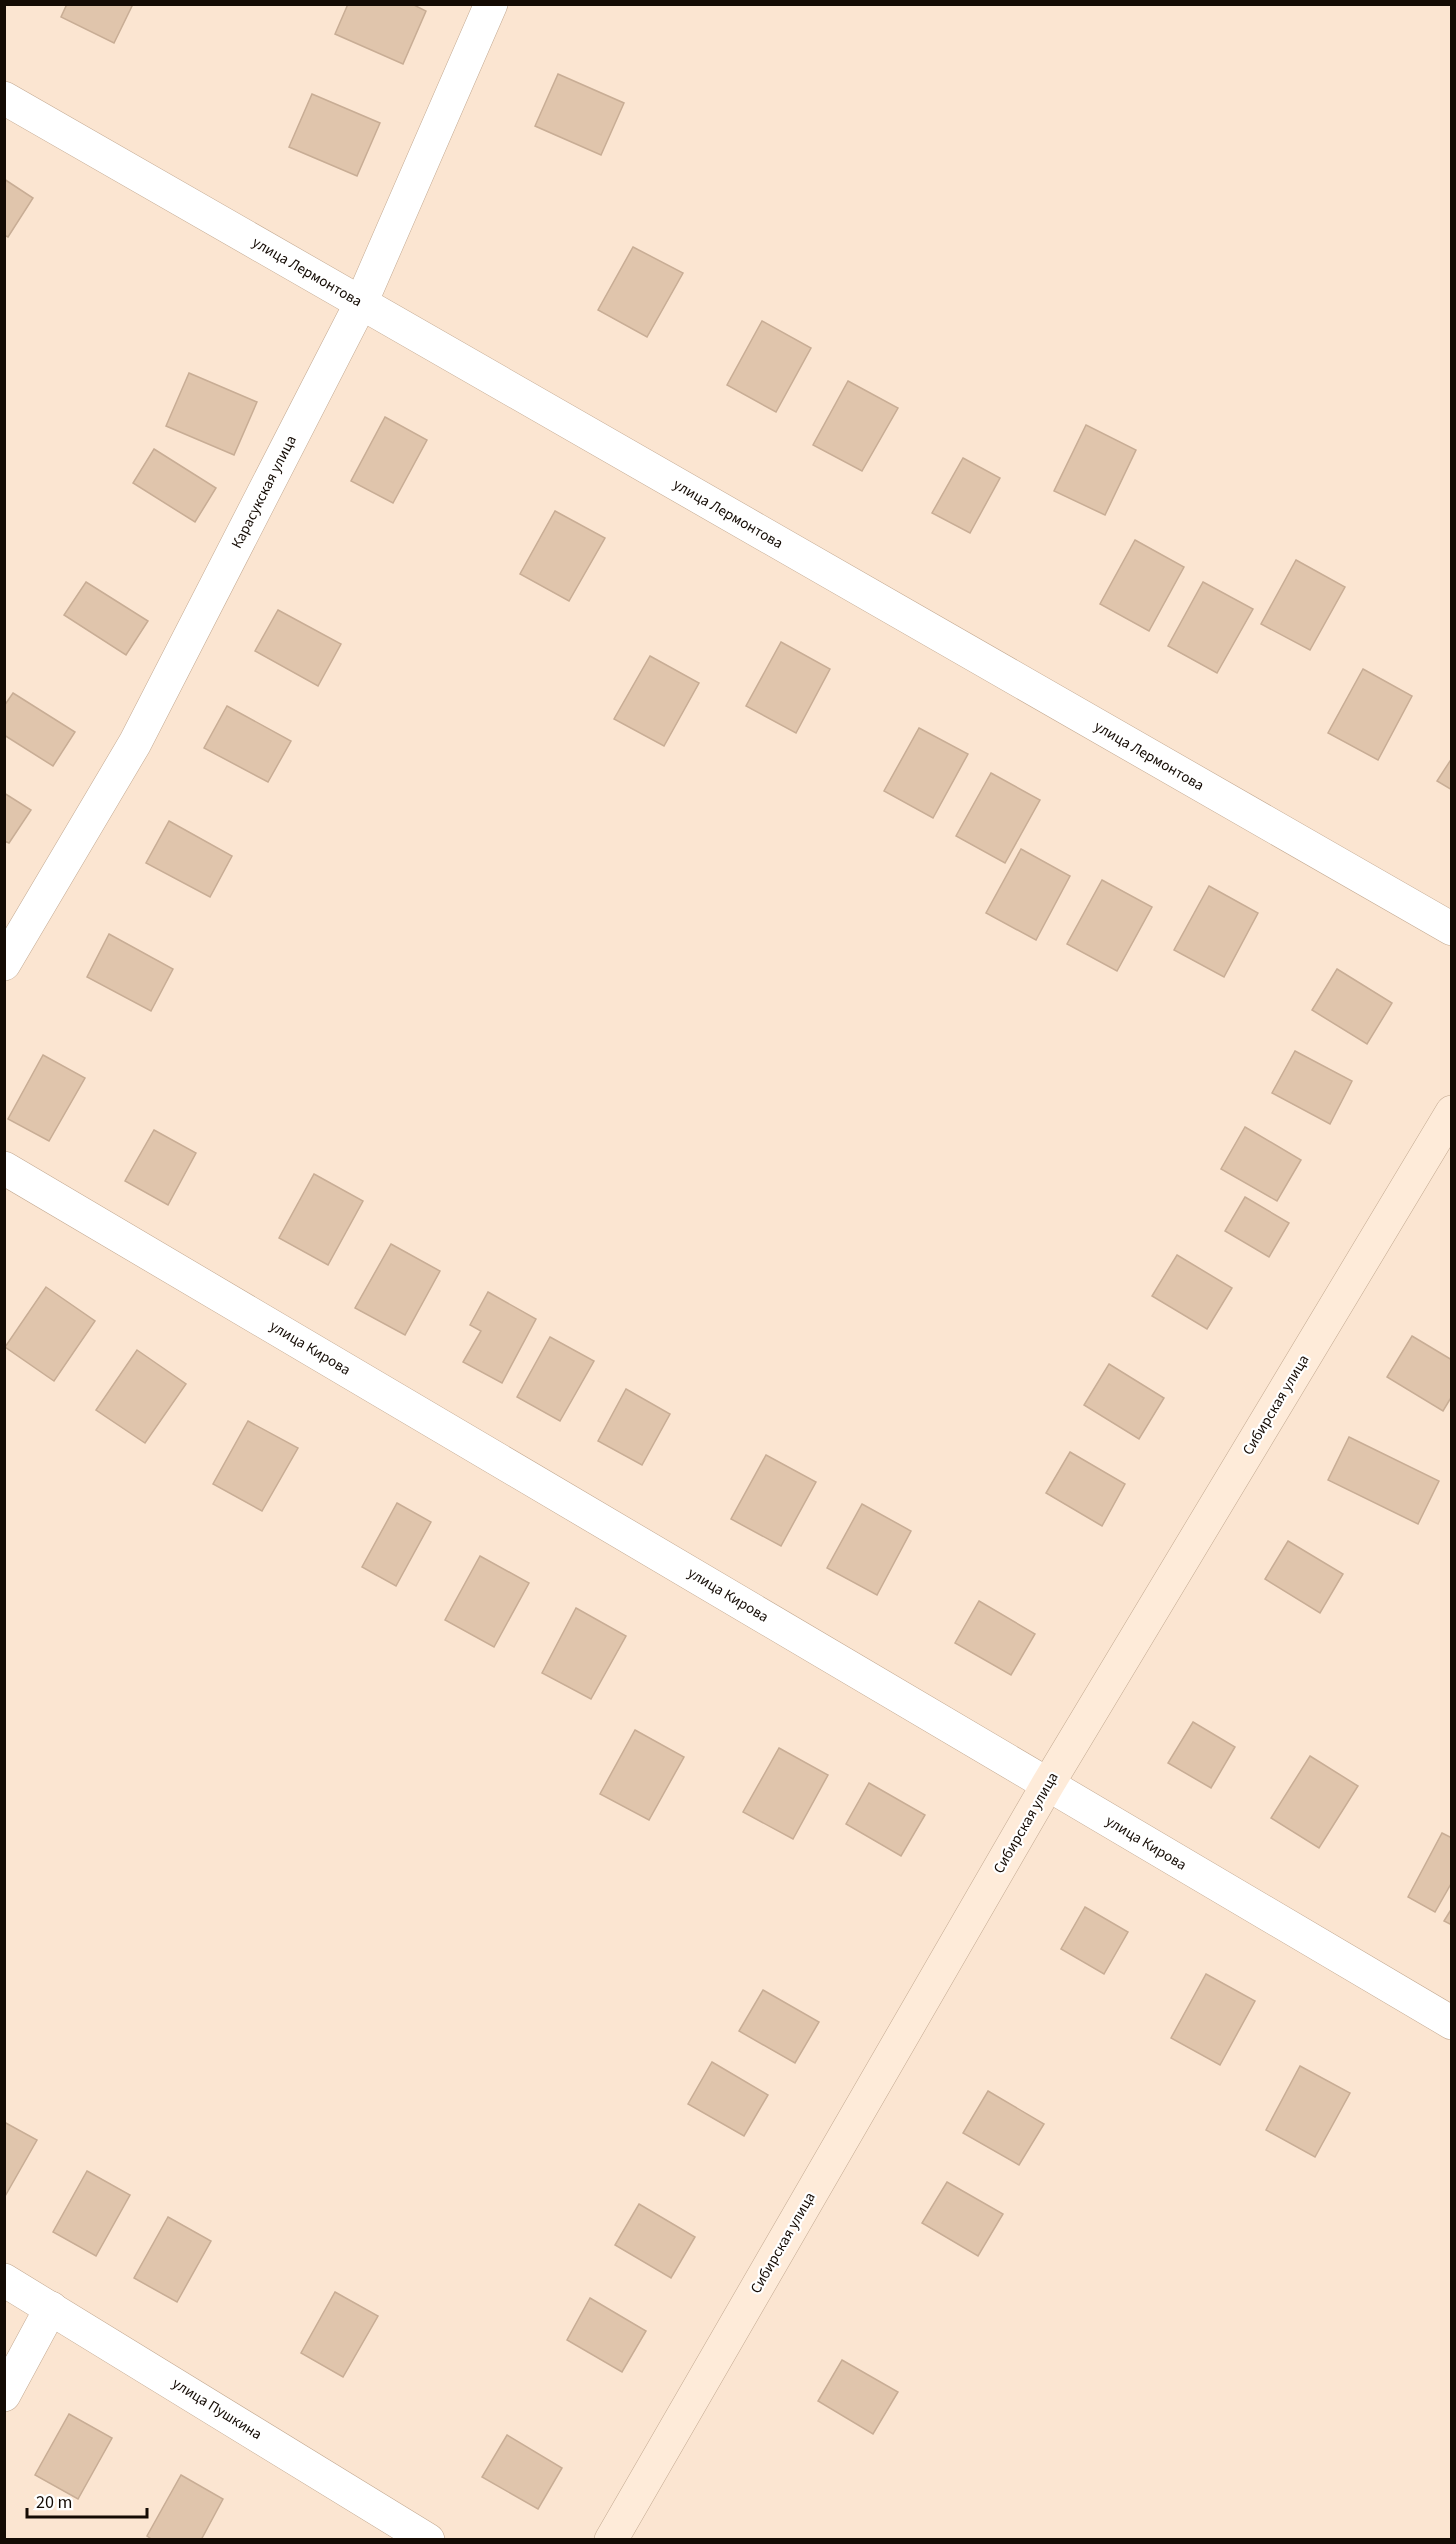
<svg xmlns="http://www.w3.org/2000/svg" width="1456" height="2544" viewBox="0 0 1456 2544" font-family="'Source Sans 3',sans-serif">
<style>
.building{fill:#e0c5ac;stroke:#c8ad95;stroke-width:1.5}
.lines{fill:none;stroke-linecap:round;stroke-linejoin:round}
.street-casing{stroke:#c3a991;stroke-width:34}
.secondary-casing{stroke:#c3a991;stroke-width:34}
.street{stroke:#fff;stroke-width:33}
.secondary{stroke:#feebd9;stroke-width:33}
.labels{text-anchor:middle;dominant-baseline:central;stroke-width:4.5;stroke-linejoin:round;paint-order:stroke}
.street-label{font-size:15px;fill:#140b04;stroke:#fff}
</style>
<rect width="100%" height="100%" fill="#fbe5d1"/>
<!-- building -->
<g class="building">
<polygon points="67,4 133,4 114,43 61,17"/>
<polygon points="348,4 412,4 426,11 403,64 335,34"/>
<polygon points="558,74 624,103 601,155 535,126"/>
<polygon points="312,94 380,123 357,176 289,147"/>
<polygon points="4,179 33,198 8,237 4,235"/>
<polygon points="633,247 683,273 647,337 598,310"/>
<polygon points="762,321 811,348 776,412 727,385"/>
<polygon points="189,373 257,402 234,455 166,426"/>
<polygon points="848,381 898,408 862,471 813,445"/>
<polygon points="385,417 427,440 393,503 351,481"/>
<polygon points="1086,425 1136,450 1105,515 1054,491"/>
<polygon points="154,449 216,488 195,522 133,483"/>
<polygon points="963,458 1000,478 970,533 932,513"/>
<polygon points="555,511 605,538 569,601 520,574"/>
<polygon points="1135,540 1184,567 1149,631 1100,604"/>
<polygon points="1296,560 1345,587 1310,650 1261,624"/>
<polygon points="86,582 148,621 126,655 64,615"/>
<polygon points="1203,582 1253,609 1217,673 1168,646"/>
<polygon points="278,610 341,644 318,686 255,651"/>
<polygon points="781,642 830,669 796,733 746,706"/>
<polygon points="650,656 699,683 664,746 614,719"/>
<polygon points="1363,669 1412,696 1378,760 1328,733"/>
<polygon points="13,693 75,732 53,766 4,735 4,706"/>
<polygon points="227,706 291,741 268,782 204,748"/>
<polygon points="919,728 968,754 933,818 884,791"/>
<polygon points="1452,758 1452,790 1437,781"/>
<polygon points="991,773 1040,800 1005,863 956,836"/>
<polygon points="4,793 31,810 9,843 4,841"/>
<polygon points="169,821 232,856 210,897 146,863"/>
<polygon points="1021,849 1070,876 1036,940 986,913"/>
<polygon points="1102,880 1152,907 1117,971 1067,944"/>
<polygon points="1209,886 1258,913 1224,977 1174,950"/>
<polygon points="109,934 173,969 151,1011 87,977"/>
<polygon points="1337,969 1392,1003 1367,1044 1312,1010"/>
<polygon points="1295,1051 1352,1081 1330,1124 1272,1093"/>
<polygon points="43,1055 85,1078 49,1141 8,1119"/>
<polygon points="1245,1127 1301,1160 1277,1201 1221,1169"/>
<polygon points="154,1130 196,1153 168,1205 125,1181"/>
<polygon points="314,1174 363,1201 328,1265 279,1238"/>
<polygon points="1245,1197 1289,1223 1269,1257 1225,1231"/>
<polygon points="391,1244 440,1271 405,1335 355,1308"/>
<polygon points="1177,1255 1232,1288 1207,1329 1152,1296"/>
<polygon points="46,1287 95,1321 54,1381 5,1347"/>
<polygon points="488,1292 536,1319 502,1383 463,1362 481,1331 470,1325"/>
<polygon points="1412,1336 1452,1360 1452,1396 1443,1411 1387,1377"/>
<polygon points="550,1337 594,1361 560,1421 517,1397"/>
<polygon points="137,1350 186,1384 145,1443 96,1410"/>
<polygon points="1109,1364 1164,1398 1139,1439 1084,1405"/>
<polygon points="626,1389 670,1414 642,1465 598,1441"/>
<polygon points="248,1421 298,1448 262,1511 213,1484"/>
<polygon points="1349,1437 1439,1481 1418,1524 1328,1480"/>
<polygon points="1070,1452 1125,1484 1102,1526 1046,1493"/>
<polygon points="766,1455 816,1482 781,1546 731,1519"/>
<polygon points="397,1503 431,1522 396,1586 362,1567"/>
<polygon points="862,1504 911,1531 877,1595 827,1568"/>
<polygon points="1288,1541 1343,1574 1320,1613 1265,1579"/>
<polygon points="480,1556 529,1583 494,1647 445,1620"/>
<polygon points="979,1601 1035,1634 1011,1675 955,1643"/>
<polygon points="576,1608 626,1636 591,1699 542,1673"/>
<polygon points="1193,1722 1235,1747 1211,1788 1168,1763"/>
<polygon points="635,1730 684,1757 649,1820 600,1794"/>
<polygon points="779,1748 828,1775 793,1839 743,1812"/>
<polygon points="1310,1756 1358,1786 1319,1848 1271,1818"/>
<polygon points="869,1783 925,1815 901,1856 846,1824"/>
<polygon points="1442,1833 1452,1838 1452,1882 1435,1912 1408,1897"/>
<polygon points="1085,1907 1128,1932 1104,1974 1061,1949"/>
<polygon points="1452,1908 1452,1925 1444,1921"/>
<polygon points="1206,1974 1255,2001 1220,2065 1171,2038"/>
<polygon points="763,1990 819,2022 795,2063 739,2031"/>
<polygon points="712,2062 768,2095 744,2136 688,2104"/>
<polygon points="1300,2066 1350,2093 1315,2157 1266,2130"/>
<polygon points="988,2091 1044,2124 1019,2165 963,2133"/>
<polygon points="4,2122 37,2140 4,2198"/>
<polygon points="87,2171 130,2195 96,2256 53,2232"/>
<polygon points="947,2182 1003,2214 978,2256 922,2223"/>
<polygon points="639,2204 695,2237 671,2278 615,2245"/>
<polygon points="168,2217 211,2241 177,2302 134,2278"/>
<polygon points="335,2292 378,2316 343,2377 301,2353"/>
<polygon points="590,2298 646,2331 622,2372 567,2340"/>
<polygon points="842,2360 898,2392 873,2434 818,2401"/>
<polygon points="69,2414 112,2438 78,2499 35,2475"/>
<polygon points="507,2435 562,2468 538,2509 482,2477"/>
<polygon points="181,2475 223,2499 201,2540 153,2540 147,2536"/>
</g>
<g class="lines">
<!-- street casing -->
<g class="street-casing">
<g id="street">
<polyline points="4,98 1452,929"/>
<polyline points="4,964 135,743 361,303 491,4"/>
<polyline points="4,1168 1452,2023"/>
<polyline points="4,2280 428,2540"/>
<polyline points="4,2395 51,2308"/>
</g>
</g>
<!-- secondary casing -->
<g class="secondary-casing">
<polyline id="secondary" points="611,2540 1048,1784 1452,1112"/>
</g>
<!-- street -->
<use href="#street" class="street"/>
<!-- secondary -->
<use href="#secondary" class="secondary"/>
</g>
<g class="labels">
<!-- street labels -->
<g class="street-label">
<text transform="translate(307 272) rotate(30)">улица Лермонтова</text>
<text transform="translate(264 492) rotate(-63)">Карасукская улица</text>
<text transform="translate(728 514) rotate(30)">улица Лермонтова</text>
<text transform="translate(1149 756) rotate(30)">улица Лермонтова</text>
<text transform="translate(310 1348) rotate(31)">улица Кирова</text>
<text transform="translate(1276 1405) rotate(-59)">Сибирская улица</text>
<text transform="translate(728 1595) rotate(31)">улица Кирова</text>
<text transform="translate(1026 1823) rotate(-60)">Сибирская улица</text>
<text transform="translate(1146 1843) rotate(31)">улица Кирова</text>
<text transform="translate(783 2243) rotate(-60)">Сибирская улица</text>
<text transform="translate(217 2409) rotate(32)">улица Пушкина</text>
</g>
</g>
<!-- border -->
<rect width="1456" height="2544" fill="none" stroke="#140b04" stroke-width="12"/>
<!-- scale -->
<path d="M27 2508v9h120v-9" fill="none" stroke="#140b04" stroke-width="3"/>
<text x="36" y="2508" font-size="18" fill="#140b04" stroke="#ffffff" stroke-width="4.5" paint-order="stroke">20 m</text>
</svg>
